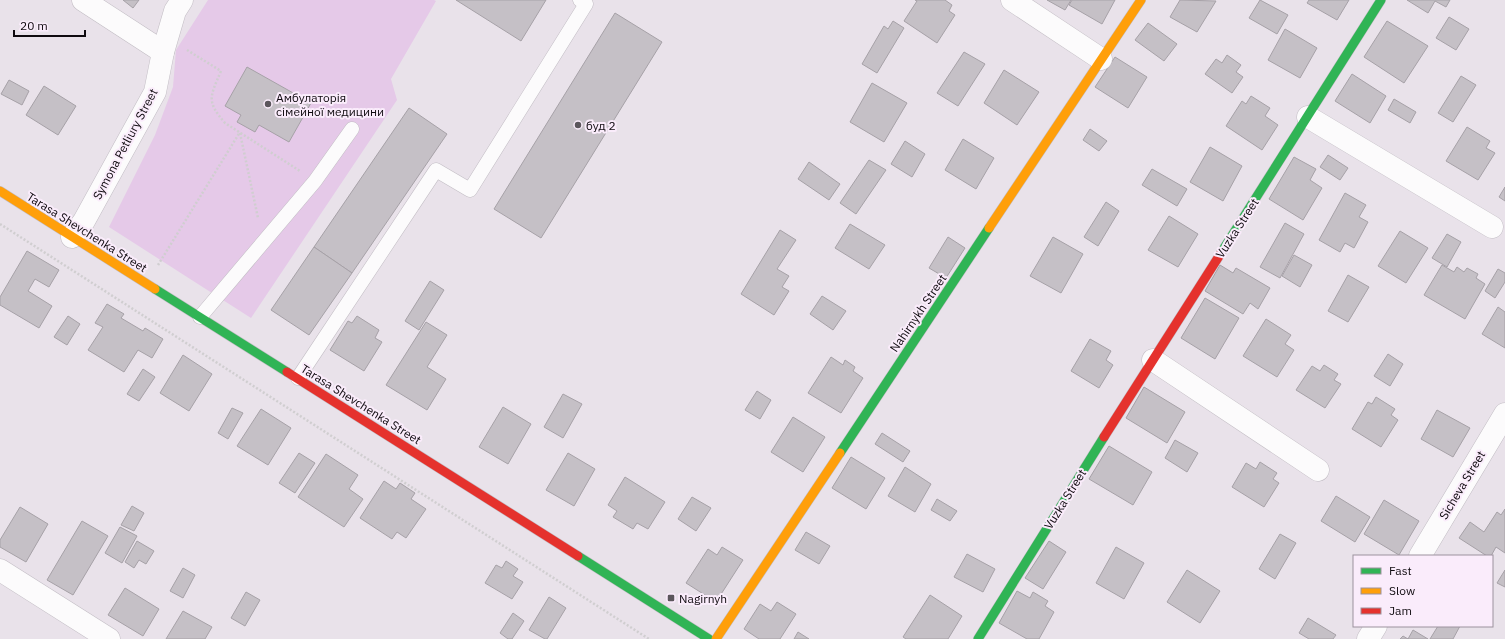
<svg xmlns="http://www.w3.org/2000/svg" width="1505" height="639" viewBox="0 0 1505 639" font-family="'IBM Plex Sans',sans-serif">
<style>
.green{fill:#e5c9e8}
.building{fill:#c5c0c6;stroke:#a6a1a7}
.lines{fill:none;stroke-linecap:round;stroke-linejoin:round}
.lane-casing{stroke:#c2bdc4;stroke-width:15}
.street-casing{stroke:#c2bdc4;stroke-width:23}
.fast-casing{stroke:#c2bdc4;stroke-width:10}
.slow-casing{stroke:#c2bdc4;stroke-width:10}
.jam-casing{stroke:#c2bdc4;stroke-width:10}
.path{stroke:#d0ced0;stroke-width:2.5;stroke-dasharray:2 2;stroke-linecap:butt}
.lane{stroke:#fcfbfc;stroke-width:14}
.street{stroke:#fcfbfc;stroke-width:22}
.fast{stroke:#30b455;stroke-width:9}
.slow{stroke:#ff9f0a;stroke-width:9}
.jam{stroke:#e5322d;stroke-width:9}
.poi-dot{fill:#5b565c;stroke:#faecfb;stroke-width:1.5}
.labels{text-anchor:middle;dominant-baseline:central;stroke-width:4;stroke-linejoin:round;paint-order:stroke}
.poi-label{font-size:12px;fill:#0f0a0f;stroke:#faecfb;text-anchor:start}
.street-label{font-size:12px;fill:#0f0a0f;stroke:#faecfb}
</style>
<rect width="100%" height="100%" fill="#e9e2ea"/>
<!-- green -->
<polygon class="green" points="208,0 434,0 436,1 391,79 397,100 251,318 109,227 155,135 173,87 176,50"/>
<!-- building -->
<g class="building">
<polygon points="123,0 139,0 133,8"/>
<polygon points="456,0 546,0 521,41"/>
<polygon points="915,0 945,0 952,5 949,11 955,15 937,43 904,21 917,1"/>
<polygon points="1047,0 1071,0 1065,10"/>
<polygon points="1072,0 1115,0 1102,24 1069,5"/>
<polygon points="1180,0 1216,1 1197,32 1170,17"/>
<polygon points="1260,0 1288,15 1277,34 1249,18"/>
<polygon points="1309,0 1349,0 1337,20 1307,3"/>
<polygon points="1407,0 1450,0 1446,7 1435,1 1428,13"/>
<polygon points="615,13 662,42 541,238 494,209"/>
<polygon points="1449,17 1469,29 1456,50 1436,38"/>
<polygon points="893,21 904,28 877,73 862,64 884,26 888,29"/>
<polygon points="1387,21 1428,46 1404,83 1364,57"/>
<polygon points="1148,23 1177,44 1164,61 1135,40"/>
<polygon points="1285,29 1317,48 1300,78 1268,60"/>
<polygon points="964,52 985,64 958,106 937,93"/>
<polygon points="1227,55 1241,65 1236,72 1243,77 1232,93 1205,74 1216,59 1222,63"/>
<polygon points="1115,57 1147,77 1128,108 1095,87"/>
<polygon points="247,67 311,103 289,142 259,125 255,132 237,122 241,115 225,106"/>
<polygon points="1004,70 1039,92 1017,125 984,103"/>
<polygon points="1352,74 1386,96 1370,123 1335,101"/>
<polygon points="1461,76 1476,85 1453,122 1438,113"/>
<polygon points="9,80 29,91 22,105 1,94"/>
<polygon points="872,83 907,103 884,142 850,122"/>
<polygon points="44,86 76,106 58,135 26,115"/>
<polygon points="1251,96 1270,108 1265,116 1278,125 1262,150 1226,126 1242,101 1246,104"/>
<polygon points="1394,99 1416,112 1410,123 1388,110"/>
<polygon points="409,108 447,134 352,273 314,247"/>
<polygon points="1467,127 1490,141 1486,148 1495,153 1478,180 1446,161"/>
<polygon points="1090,129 1107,141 1099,151 1083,140"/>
<polygon points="963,139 994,158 976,189 945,170"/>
<polygon points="905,141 925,154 912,177 891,164"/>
<polygon points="1210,147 1242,166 1223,201 1190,182"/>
<polygon points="1328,155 1348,168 1340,180 1320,167"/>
<polygon points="1294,157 1316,169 1310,180 1322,188 1303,220 1269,199"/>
<polygon points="869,160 886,170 856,214 840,203"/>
<polygon points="809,162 840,184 829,200 798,179"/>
<polygon points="1152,169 1187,189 1177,206 1142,185"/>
<polygon points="1505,187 1505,201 1499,197"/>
<polygon points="1345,193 1366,205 1359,217 1368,222 1354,248 1345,243 1340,252 1319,240"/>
<polygon points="1106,202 1119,211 1098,246 1084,237"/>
<polygon points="1169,216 1198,234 1178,267 1148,250"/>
<polygon points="1285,223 1304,234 1280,278 1260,267"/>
<polygon points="850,224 885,245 869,269 835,248"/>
<polygon points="780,230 796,240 777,269 789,276 782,287 789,291 774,315 741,294"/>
<polygon points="1400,231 1428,248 1406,283 1378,266"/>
<polygon points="1447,234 1461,242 1447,267 1432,258"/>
<polygon points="948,237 965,248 946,278 929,268"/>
<polygon points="1053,237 1083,254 1061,293 1030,276"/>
<polygon points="314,247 352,273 309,335 271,310"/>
<polygon points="27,251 59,270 49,287 35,279 28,291 52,306 39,328 0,305 0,297"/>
<polygon points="1294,255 1312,265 1300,287 1282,276"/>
<polygon points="1220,265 1233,273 1236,268 1270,288 1258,309 1250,303 1243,314 1205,291"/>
<polygon points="1442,265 1454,272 1457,267 1464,272 1467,268 1478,274 1476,278 1485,284 1465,319 1424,295"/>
<polygon points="1498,269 1505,273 1505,282 1495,298 1485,291"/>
<polygon points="1348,275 1369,287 1348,322 1328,311"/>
<polygon points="430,281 444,290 419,330 405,321"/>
<polygon points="822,296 846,311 833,330 810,314"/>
<polygon points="1205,298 1239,318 1215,359 1181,338"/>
<polygon points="107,304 124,314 121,318 143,331 145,328 163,339 152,358 138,350 124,372 88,350 103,327 95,323"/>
<polygon points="1498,307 1505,312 1505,348 1482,334"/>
<polygon points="68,316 80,324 67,345 54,337"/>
<polygon points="357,316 379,330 375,338 382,342 364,371 330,350 348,321 352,323"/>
<polygon points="1266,319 1291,335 1285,344 1294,350 1277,377 1243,356"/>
<polygon points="426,322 447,335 427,367 446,379 427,410 386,385"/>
<polygon points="1090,339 1111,351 1106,360 1113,365 1099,388 1071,371"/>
<polygon points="1388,354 1403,364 1390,386 1374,376"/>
<polygon points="183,355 212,374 189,411 160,393"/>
<polygon points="831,357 843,365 845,360 855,367 853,371 863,378 841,413 808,393"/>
<polygon points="1324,365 1338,374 1334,380 1341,384 1325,408 1296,390 1312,366 1320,371"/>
<polygon points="143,369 155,377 139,401 127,394"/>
<polygon points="1144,387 1185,412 1167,443 1126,418"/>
<polygon points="757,391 771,400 760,419 745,410"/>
<polygon points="563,394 582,404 563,438 544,427"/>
<polygon points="1376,397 1395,409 1391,415 1398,420 1381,447 1352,429 1368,402 1372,404"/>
<polygon points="503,407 531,424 508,464 479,447"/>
<polygon points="232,408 243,413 228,439 218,433"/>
<polygon points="261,409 291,428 268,465 237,446"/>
<polygon points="1437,410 1470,428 1453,457 1421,439"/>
<polygon points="793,417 825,437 803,472 771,452"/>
<polygon points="882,433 910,451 903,462 875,444"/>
<polygon points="1175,440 1198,453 1187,472 1165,458"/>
<polygon points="1109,446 1152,472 1133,505 1089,479"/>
<polygon points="299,453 315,463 295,493 279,483"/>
<polygon points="568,453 595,469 574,506 546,490"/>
<polygon points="326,454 358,475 349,489 363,499 344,527 298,497"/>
<polygon points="851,457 885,478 866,509 832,488"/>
<polygon points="1260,462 1277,473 1273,479 1279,483 1264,507 1232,487 1246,463 1256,469"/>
<polygon points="905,467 931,484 915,512 888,496"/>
<polygon points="625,477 665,502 648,529 637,523 633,529 613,517 617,511 608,505"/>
<polygon points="384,481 396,489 400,483 415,493 411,499 426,509 406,538 397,532 392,539 360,518"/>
<polygon points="1336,496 1370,517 1355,542 1321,521"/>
<polygon points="692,497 711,508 696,531 678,519"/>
<polygon points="937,499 957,511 950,521 931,510"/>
<polygon points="1384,500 1419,521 1399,555 1364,534"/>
<polygon points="132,506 144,513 134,531 121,525"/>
<polygon points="20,507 48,524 26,562 0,547 0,540"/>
<polygon points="1505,509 1505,553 1496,547 1491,556 1487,556 1459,538 1470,522 1484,532 1497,512 1501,515"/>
<polygon points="82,521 108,536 73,595 47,580"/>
<polygon points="120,527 137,536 122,563 105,553"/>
<polygon points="806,532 830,546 819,564 795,550"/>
<polygon points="1280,534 1296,543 1275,579 1259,569"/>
<polygon points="137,541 154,551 146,564 139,560 134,568 125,562"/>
<polygon points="1049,541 1066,552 1043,589 1025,578"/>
<polygon points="722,547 743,560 716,602 686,583 708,549 717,555"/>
<polygon points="1116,547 1144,563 1124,599 1096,583"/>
<polygon points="967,554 995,569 983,592 954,577"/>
<polygon points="506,561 518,569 513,576 523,582 512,599 485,583 496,565 502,568"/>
<polygon points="183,568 195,575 183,598 170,591"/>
<polygon points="1187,570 1220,591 1200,623 1167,602"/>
<polygon points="1505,570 1505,587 1497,583"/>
<polygon points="125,588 159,609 143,636 108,615"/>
<polygon points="1017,591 1030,598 1033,592 1048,601 1045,606 1054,612 1039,639 1027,639 999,623"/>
<polygon points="246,592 260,600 245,626 231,618"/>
<polygon points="930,595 962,616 948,639 906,639 903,637"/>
<polygon points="549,597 566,608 547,639 545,639 529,630"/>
<polygon points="777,602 796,614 780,639 759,639 744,629 760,604 771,611"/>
<polygon points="183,611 212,627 205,639 166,639"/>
<polygon points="513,613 524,621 512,639 508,639 500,633"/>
<polygon points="1308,618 1336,635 1333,639 1309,639 1299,633"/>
<polygon points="1438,626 1460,626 1453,639 1430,639"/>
<polygon points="1413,630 1428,639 1400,639 1403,636 1408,639"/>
<polygon points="798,632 809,639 794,639"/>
</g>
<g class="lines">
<!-- lane casing -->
<g class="lane-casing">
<g id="lane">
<polyline points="200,317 315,181 352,129"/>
<polyline points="298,378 436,170 470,190 586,4 580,0"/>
</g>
</g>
<!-- street casing -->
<g class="street-casing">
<g id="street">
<polyline points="83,0 163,52"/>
<polyline points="1012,0 1101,59"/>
<polyline points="1308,117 1492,227"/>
<polyline points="72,237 84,221 155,92 163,52 175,11 182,0"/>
<polyline points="1153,360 1318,470"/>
<polyline points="1420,556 1505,414"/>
<polyline points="0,570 109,639"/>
<polyline points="1368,639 1376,626"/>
</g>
</g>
<!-- fast casing -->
<g class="fast-casing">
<g id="fast">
<polyline points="1221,253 1381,0"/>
<polyline points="155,289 287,372"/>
<polyline points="840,453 989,228"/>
<polyline points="578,556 709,639"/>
<polyline points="978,639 1104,437"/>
</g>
</g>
<!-- slow casing -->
<g class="slow-casing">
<g id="slow">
<polyline points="0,191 155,289"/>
<polyline points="989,228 1141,0"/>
<polyline points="716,639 840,453"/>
</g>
</g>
<!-- jam casing -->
<g class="jam-casing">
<g id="jam">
<polyline points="287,372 578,556"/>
<polyline points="1104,437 1221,253"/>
</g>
</g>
<!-- path -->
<g class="path">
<path d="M187,50L221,71C210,97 206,101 225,123L300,171"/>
<polyline points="240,133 258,218"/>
<polyline points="0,224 649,639"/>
<polyline points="158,265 240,132"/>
</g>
<!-- lane -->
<use href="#lane" class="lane"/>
<!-- street -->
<use href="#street" class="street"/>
<!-- fast -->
<use href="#fast" class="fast"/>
<!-- slow -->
<use href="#slow" class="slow"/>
<!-- jam -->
<use href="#jam" class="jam"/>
</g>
<!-- markers -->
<g class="poi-dot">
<circle cx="268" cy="104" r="4"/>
<circle cx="578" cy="125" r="4"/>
<rect x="667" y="594" width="8" height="8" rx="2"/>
</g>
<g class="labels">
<!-- poi labels -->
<g class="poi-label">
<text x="276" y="97">Амбулаторія<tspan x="276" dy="14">сімейної медицини</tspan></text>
<text x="586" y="125">буд 2</text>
<text x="679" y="598">Nagirnyh</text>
</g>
<!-- street labels -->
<g class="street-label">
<text transform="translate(125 144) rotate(-62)">Symona Petliury Street</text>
<text transform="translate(1237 228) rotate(-57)">Vuzka Street</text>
<text transform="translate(87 232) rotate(32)">Tarasa Shevchenka Street</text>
<text transform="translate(918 313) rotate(-56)">Nahirnykh Street</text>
<text transform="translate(361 404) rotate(32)">Tarasa Shevchenka Street</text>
<text transform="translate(1462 485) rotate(-59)">Sicheva Street</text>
<text transform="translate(1065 499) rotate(-58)">Vuzka Street</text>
</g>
</g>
<!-- legend -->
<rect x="1353" y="555" width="140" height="72" fill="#faecfb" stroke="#9c929d"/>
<rect x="1361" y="568" width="20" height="6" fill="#30b455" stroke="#9c929d"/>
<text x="1389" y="575" font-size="12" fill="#0f0a0f">Fast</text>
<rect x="1361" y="588" width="20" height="6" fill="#ff9f0a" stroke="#9c929d"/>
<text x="1389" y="595" font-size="12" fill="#0f0a0f">Slow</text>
<rect x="1361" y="608" width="20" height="6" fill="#e5322d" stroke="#9c929d"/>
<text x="1389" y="615" font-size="12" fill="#0f0a0f">Jam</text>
<!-- scale -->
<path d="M14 30v6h71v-6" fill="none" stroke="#0f0a0f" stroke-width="2"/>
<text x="20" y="30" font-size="12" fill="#0f0a0f" stroke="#faecfb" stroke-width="3" paint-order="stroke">20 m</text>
</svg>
